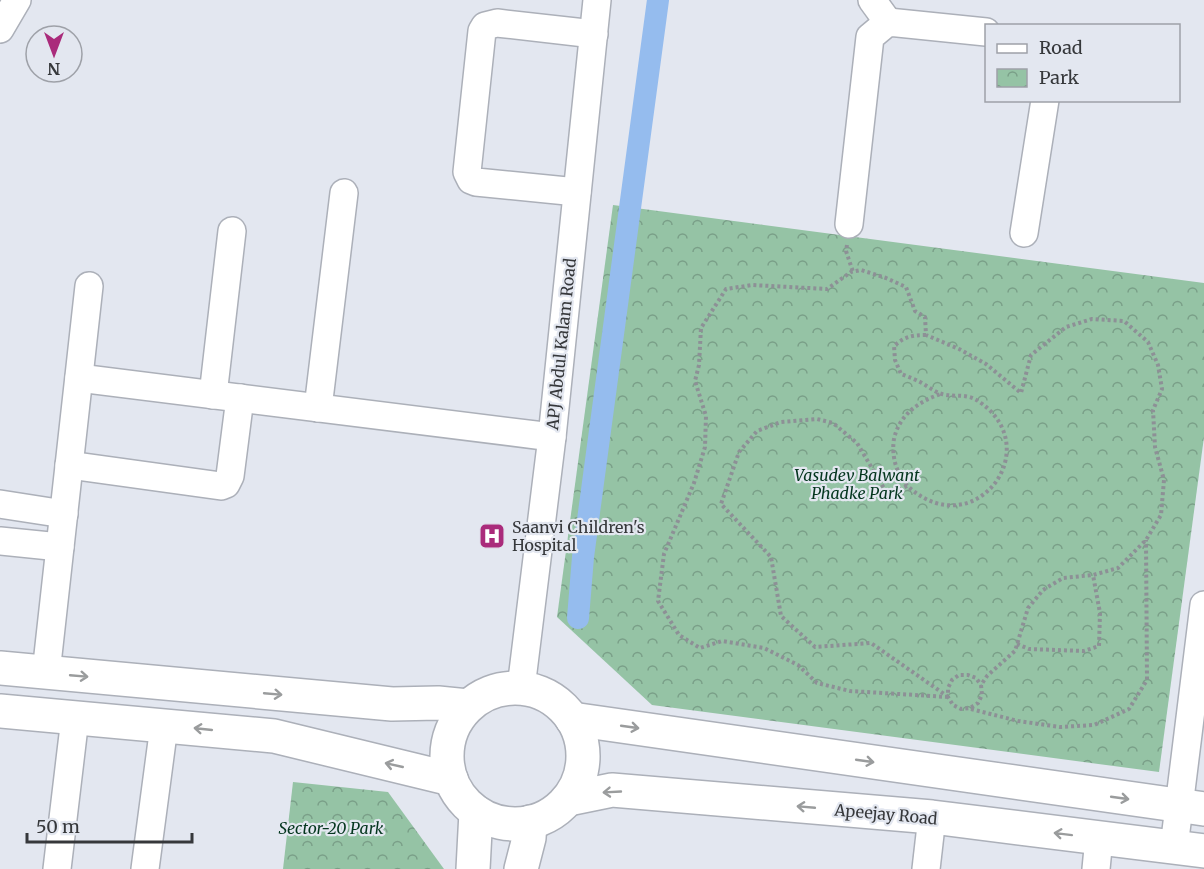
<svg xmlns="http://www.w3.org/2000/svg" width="1204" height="869" viewBox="0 0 1204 869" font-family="Merriweather,serif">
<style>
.park{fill:url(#park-crowns)}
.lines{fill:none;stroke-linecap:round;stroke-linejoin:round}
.canal{stroke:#95bcee;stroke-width:22}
.minor-casing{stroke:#acb0b9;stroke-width:30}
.major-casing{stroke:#acb0b9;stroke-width:36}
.path{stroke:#8d9096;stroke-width:4;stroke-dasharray:3 3;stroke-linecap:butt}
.minor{stroke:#fff;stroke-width:27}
.major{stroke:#fff;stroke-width:33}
.oneway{stroke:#9a9c9d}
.labels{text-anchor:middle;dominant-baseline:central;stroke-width:4.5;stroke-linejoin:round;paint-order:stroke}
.street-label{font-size:16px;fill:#36383b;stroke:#e3e7f0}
.park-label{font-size:16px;font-style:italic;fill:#04361e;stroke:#e3e7f0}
.poi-label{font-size:16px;fill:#36383b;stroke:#e3e7f0;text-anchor:start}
</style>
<defs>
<pattern id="park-crowns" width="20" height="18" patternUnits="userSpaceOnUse" patternTransform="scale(1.5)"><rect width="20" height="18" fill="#95c3a5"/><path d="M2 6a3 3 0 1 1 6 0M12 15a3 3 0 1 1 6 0" fill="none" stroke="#7a9f88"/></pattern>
</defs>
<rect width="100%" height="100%" fill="#e3e7f0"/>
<!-- park -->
<g class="park">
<polygon points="613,205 1204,283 1204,437 1159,772 652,705 557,617"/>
<polygon points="293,782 388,792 444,869 283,869"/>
</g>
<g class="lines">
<!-- canal -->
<polyline class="canal" points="578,618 583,557 658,0"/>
<!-- minor casing -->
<g class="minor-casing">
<g id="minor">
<polyline points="872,0 888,22"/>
<polyline points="0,29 17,0"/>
<polyline points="577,192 476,182 471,180 467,172 482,31 485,26 497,23 594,34"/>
<polyline points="849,224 870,37 888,22 986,32"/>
<polyline points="1024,233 1045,100"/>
<polyline points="79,378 552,437"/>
<polyline points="213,395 232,231"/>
<polyline points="318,408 344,193"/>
<polyline points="69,465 221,486 226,484 230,476 240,398"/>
<polyline points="0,504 64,514"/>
<polyline points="0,541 60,547"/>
<polyline points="46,673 89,286"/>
<polyline points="521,688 552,437 597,0"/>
<polyline points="1174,847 1204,605"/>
<polyline points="57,869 75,718"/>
<polyline points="145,869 164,726"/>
<polyline points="926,869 932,817"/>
<polyline points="1096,869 1099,838"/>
</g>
</g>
<!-- major casing -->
<g class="major-casing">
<g id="major">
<polyline points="0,668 392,704 438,703 468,706"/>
<circle cx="515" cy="756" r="68"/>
<polyline points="0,711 274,736 451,779"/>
<polyline points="572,719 1204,809"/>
<polyline points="568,799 612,790 932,817 1204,851"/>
<polyline points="473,869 476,812"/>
<polyline points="521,869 529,838 530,822"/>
</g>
</g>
<!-- path -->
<g class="path">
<polyline points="847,245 846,251 853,272"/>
<path d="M926,335C912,335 904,337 894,346L895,360L901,374C906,376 912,378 918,381C925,384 934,392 942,394C956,398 967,392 981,403C1046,450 975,543 911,489C897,478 891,456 894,439C899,415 919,401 941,394"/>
<polyline points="907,486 888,495 857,443 833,423 817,419 781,422 757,431 739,452 721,504 771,557 781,616 815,647 871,643 947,696"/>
<polyline points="1017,644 1029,649 1084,651 1099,646 1100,613 1093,575"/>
<polyline points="948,697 850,691 817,683 798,665 764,648 722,641 700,648 679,635 658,601 664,554 694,483 705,447 706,416 695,381 699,365 701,328 726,289 752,285 827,289 851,272 861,270 886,278 906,287 915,311 925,317 926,335 959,349 986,364 1021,393 1031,355 1066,327 1092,319 1124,321 1148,342 1158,365 1162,389 1153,410 1155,447 1164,480 1161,515 1146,540 1118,568 1093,575 1063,578 1043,590 1028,608 1015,651 987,676 981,685 982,695 978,703 970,708 961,709 953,705 948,697 948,688 952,680 959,675 968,675 976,678 981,685"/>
<polyline points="971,709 1018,721 1060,727 1094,725 1129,709 1147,680 1146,540"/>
</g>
<!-- minor -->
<use href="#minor" class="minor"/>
<!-- major -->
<use href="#major" class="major"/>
</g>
<!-- one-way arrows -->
<defs><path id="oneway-shaft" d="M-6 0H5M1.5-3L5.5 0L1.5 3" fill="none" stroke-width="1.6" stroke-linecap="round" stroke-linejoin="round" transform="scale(1.5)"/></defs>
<g class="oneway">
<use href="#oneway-shaft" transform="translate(79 676) rotate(5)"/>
<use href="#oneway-shaft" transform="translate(273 694) rotate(5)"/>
<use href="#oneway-shaft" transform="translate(630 727) rotate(8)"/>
<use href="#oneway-shaft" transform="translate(203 729) rotate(-174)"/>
<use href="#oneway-shaft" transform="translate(865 761) rotate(8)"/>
<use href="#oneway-shaft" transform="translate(394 765) rotate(-167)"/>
<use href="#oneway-shaft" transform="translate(612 792) rotate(177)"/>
<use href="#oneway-shaft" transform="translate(1120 798) rotate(8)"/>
<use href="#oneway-shaft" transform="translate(806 807) rotate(-175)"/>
<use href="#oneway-shaft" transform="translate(1063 834) rotate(-173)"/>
</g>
<!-- icons -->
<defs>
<g id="hospital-square" transform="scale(1.35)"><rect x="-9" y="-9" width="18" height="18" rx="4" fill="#aa2b7b" stroke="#e3e7f0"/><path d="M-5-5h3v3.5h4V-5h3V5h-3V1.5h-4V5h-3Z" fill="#fff"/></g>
</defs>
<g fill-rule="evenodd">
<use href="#hospital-square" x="492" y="536"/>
</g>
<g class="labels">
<!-- street labels -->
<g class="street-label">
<text transform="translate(561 344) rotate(-84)">APJ Abdul Kalam Road</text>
<text transform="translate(886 814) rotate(5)">Apeejay Road</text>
</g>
<!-- park labels -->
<g class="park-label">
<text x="857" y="475">Vasudev Balwant<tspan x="857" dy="18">Phadke Park</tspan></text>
<text x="331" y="828">Sector-20 Park</text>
</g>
<!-- poi labels -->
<g class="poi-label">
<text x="512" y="527">Saanvi Children's<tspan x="512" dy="18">Hospital</tspan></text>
</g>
</g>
<!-- legend -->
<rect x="985" y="24" width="195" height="78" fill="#e3e7f0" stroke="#9ea1a8" stroke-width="1.5"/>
<rect x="997" y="44" width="30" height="9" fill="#ffffff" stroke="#9ea1a8" stroke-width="1.5"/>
<text x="1039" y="54" font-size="18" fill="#36383b">Road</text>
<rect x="997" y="69" width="30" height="18" fill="url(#park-crowns)" stroke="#9ea1a8" stroke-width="1.5"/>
<text x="1039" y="84" font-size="18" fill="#36383b">Park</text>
<!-- north arrow -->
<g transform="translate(54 54) rotate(180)"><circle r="28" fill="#e3e7f0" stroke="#9ea1a8" stroke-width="1.5"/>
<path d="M0-4.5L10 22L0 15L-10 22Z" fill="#aa2b7b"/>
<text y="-9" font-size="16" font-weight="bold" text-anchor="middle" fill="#36383b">N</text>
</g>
<!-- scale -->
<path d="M27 833v9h165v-9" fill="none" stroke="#36383b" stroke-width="3"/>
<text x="36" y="833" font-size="18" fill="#36383b" stroke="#e3e7f0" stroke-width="4.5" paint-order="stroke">50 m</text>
</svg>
